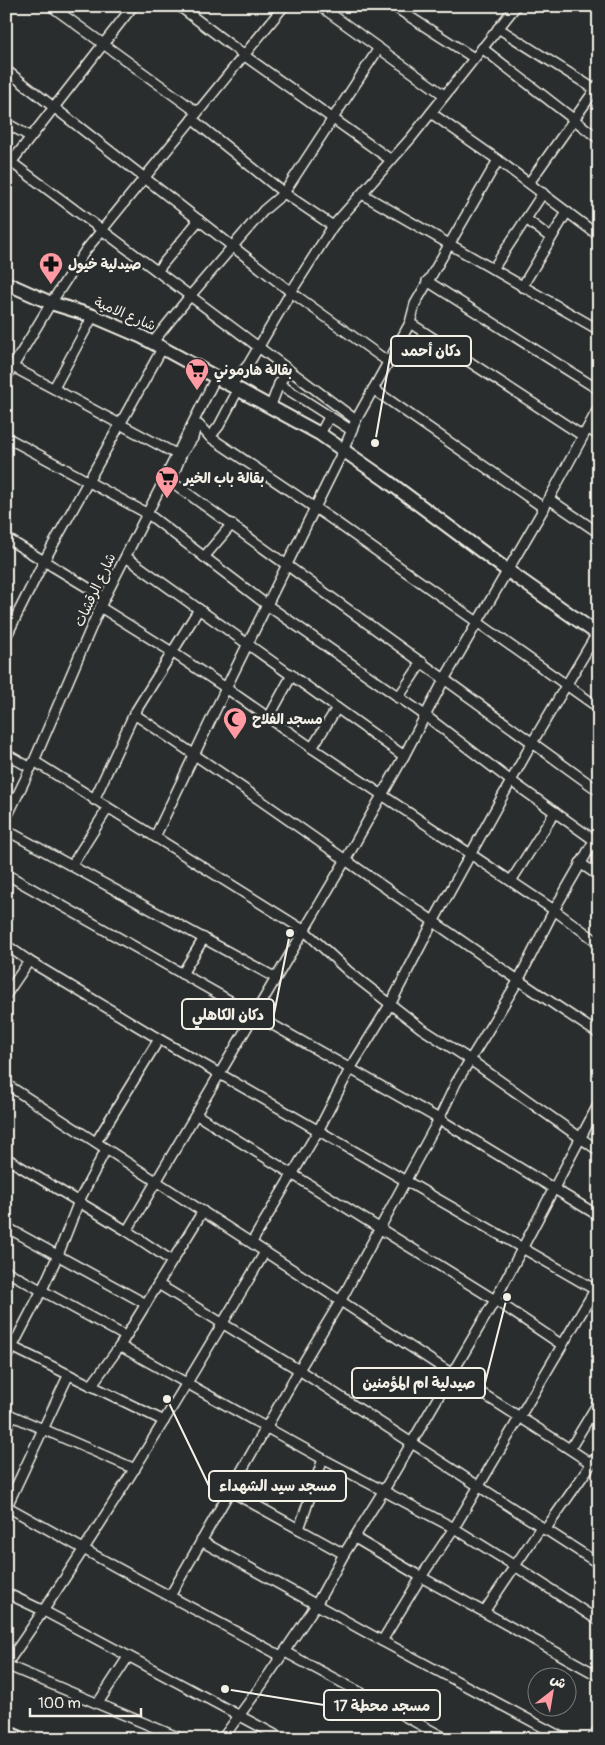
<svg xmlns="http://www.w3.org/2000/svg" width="605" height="1745" viewBox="0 0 605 1745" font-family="Pangolin,'Playpen Sans Arabic',sans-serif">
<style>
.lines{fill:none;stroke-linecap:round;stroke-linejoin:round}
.street-casing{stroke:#f4f1e8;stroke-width:12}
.secondary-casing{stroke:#f4f1e8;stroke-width:16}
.street{stroke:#2a2d2e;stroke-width:9}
.secondary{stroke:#2a2d2e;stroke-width:12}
.labels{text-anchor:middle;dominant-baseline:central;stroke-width:5;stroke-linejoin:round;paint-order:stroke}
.poi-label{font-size:14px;font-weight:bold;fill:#f4f1e8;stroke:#2a2d2e;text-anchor:start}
.street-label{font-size:14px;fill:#f4f1e8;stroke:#2a2d2e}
.leader{fill:none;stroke:#f4f1e8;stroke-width:2}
.callout-dot{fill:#f4f1e8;stroke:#2a2d2e;stroke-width:2}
.callout{fill:#2a2d2e;stroke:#f4f1e8;stroke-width:2}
.callout-label{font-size:15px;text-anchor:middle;font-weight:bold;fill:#f4f1e8}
</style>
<rect width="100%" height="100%" fill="#2a2d2e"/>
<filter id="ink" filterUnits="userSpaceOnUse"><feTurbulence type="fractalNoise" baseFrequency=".02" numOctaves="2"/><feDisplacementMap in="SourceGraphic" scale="10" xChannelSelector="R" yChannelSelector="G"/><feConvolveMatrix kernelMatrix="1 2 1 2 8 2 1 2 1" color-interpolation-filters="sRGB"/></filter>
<g filter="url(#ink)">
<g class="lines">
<!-- street casing -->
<g class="street-casing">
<g id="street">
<polyline points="51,6 197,112"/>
<polyline points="179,6 245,56 391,160"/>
<polyline points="320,6 444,95"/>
<polyline points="393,6 474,58"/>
<polyline points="598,6 599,7"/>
<polyline points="498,28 599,92"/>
<polyline points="482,48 599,139"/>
<polyline points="6,70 291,292 387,361"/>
<polyline points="431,113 498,160 599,236"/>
<polyline points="192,119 284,193 333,226"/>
<polyline points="6,123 31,137"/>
<polyline points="11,162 356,420"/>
<polyline points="6,169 133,6"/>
<polyline points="529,183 599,84"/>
<polyline points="362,194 599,330"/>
<polyline points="526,219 551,238"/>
<polyline points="493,269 543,193"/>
<polyline points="157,271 199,220"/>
<polyline points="427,281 599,390"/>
<polyline points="522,287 567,212"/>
<polyline points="410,323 583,436"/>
<polyline points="153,342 190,296 264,210 284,193 379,48"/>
<polyline points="13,367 176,454"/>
<polyline points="6,378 51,303 85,251 284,6"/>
<polyline points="228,384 236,379 248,365 291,292 333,226 411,138 516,6"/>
<polyline points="279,384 351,430"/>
<polyline points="54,388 93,316"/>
<polyline points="373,389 544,508"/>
<polyline points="270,408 279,384 288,370"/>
<polyline points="588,428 599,436"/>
<polyline points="320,434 328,419 328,416"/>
<polyline points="6,437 148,514 267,605 426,716 511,781 594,840"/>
<polyline points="210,437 330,518 599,708"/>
<polyline points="165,477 599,791"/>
<polyline points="171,481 182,453 193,438 195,430 199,425 210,437 219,426 238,390"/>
<polyline points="549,499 599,533"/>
<polyline points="6,538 105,598"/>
<polyline points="126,557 404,756"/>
<polyline points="204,557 232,524"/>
<polyline points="100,607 172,652 226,688 312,748 554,910 599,943"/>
<polyline points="6,637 44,561 163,347"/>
<polyline points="398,698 422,662"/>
<path d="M134,714C291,818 441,931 599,1034"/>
<polyline points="269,717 292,675"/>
<polyline points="312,748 337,708"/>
<polyline points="6,754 31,768"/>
<polyline points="34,761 305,931 348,971 421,1028 469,1059 599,1151"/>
<polyline points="94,800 134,714 199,609"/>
<polyline points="6,819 34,761 100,607 216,377"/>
<polyline points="6,830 276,978"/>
<polyline points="155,837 226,688 343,451 356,420 410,323 415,304 498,160"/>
<polyline points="580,863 599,876"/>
<polyline points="72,865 108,808"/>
<polyline points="6,874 439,1119 599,1216"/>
<polyline points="511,881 555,812"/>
<polyline points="6,945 29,961 159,1039 599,1292"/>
<polyline points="182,974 204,938"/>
<polyline points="6,995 29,961"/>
<path d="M6,1084C154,1180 302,1275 449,1372C496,1403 545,1432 592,1464"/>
<polyline points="197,1115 495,1300 562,1345"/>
<polyline points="96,1142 159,1039"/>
<polyline points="6,1158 127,1231 172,1261"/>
<polyline points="6,1227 146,1304"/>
<polyline points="127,1231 345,861 404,756 445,678 544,508 599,407"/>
<polyline points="252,1242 318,1131 350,1069 391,1003 433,922 532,743 599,630"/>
<polyline points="6,1271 125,1336"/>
<polyline points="158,1284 299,1370 599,1564"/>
<polyline points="6,1344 164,1421"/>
<polyline points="120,1346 323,1459 454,1528 515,1566 599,1621"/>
<polyline points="6,1359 42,1290 58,1255 79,1201 106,1149"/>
<polyline points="91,1386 120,1346 203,1211"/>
<polyline points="6,1413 135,1469"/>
<polyline points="6,1430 12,1416"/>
<polyline points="570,1449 599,1401"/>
<polyline points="230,1491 344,1554"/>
<polyline points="6,1506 123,1571 281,1656"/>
<polyline points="7,1506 68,1376"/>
<polyline points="299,1529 323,1459"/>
<polyline points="545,1530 599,1453"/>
<polyline points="355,1538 421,1577 599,1676"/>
<polyline points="201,1541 382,1641 565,1739"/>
<polyline points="6,1593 44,1611 283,1739"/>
<polyline points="170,1596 299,1370 341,1300 439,1119 456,1083 518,981 554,910 599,832"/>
<polyline points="484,1612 541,1527"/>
<polyline points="382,1641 421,1577 454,1528 599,1283"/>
<polyline points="285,1652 447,1739"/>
<path d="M6,1665C99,1532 182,1392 265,1252"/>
<polyline points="6,1665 182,1739"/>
<polyline points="98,1703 128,1657"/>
<polyline points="222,1739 263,1683 316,1605 344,1554 384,1490 495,1300 599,1103"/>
<polyline points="592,1739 599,1728"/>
</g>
</g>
<!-- secondary casing -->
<g class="secondary-casing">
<g id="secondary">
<polyline points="6,283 51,303 93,316 142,337 320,434 386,480 508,571 599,635"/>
<polyline points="6,1732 23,1739"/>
</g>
</g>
<!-- street -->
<use href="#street" class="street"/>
<!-- secondary -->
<use href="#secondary" class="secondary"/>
</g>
</g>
<!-- icons -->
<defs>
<g id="pharmacy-pin" transform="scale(1.25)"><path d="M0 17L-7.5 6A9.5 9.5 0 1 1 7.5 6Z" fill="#ff9aa2" stroke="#2a2d2e"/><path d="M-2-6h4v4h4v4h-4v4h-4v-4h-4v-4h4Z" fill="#111"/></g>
<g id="supermarket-pin" transform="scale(1.25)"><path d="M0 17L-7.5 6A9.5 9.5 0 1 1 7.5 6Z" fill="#ff9aa2" stroke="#2a2d2e"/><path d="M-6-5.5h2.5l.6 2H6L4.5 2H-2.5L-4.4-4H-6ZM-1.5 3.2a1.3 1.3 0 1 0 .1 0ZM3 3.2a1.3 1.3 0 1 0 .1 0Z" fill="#111"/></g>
<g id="mosque-pin" transform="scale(1.25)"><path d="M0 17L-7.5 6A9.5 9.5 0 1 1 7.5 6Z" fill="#ff9aa2" stroke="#2a2d2e"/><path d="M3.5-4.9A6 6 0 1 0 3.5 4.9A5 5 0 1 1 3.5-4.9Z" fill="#111"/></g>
</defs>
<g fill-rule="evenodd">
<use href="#pharmacy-pin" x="51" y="264"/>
<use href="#supermarket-pin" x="197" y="370"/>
<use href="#supermarket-pin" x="167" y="478"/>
<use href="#mosque-pin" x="235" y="719"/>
</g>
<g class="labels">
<!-- poi labels -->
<g class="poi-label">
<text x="68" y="264">صيدلية خيول</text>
<text x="214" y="370">بقالة هارموني</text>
<text x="184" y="478">بقالة باب الخير</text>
<text x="252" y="719">مسجد الفلاح</text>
</g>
<!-- street labels -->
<g class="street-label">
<text transform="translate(125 314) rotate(23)">شارع الامية</text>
<text transform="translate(95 590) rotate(-65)">شارع الرقشات</text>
</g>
</g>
<!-- callouts -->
<path class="leader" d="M375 443L391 351M290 933L274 1014M507 1297L485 1383M167 1399L209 1486M225 1689L324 1705"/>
<g class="callout-dot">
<circle cx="375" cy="443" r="5"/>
<circle cx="290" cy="933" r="5"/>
<circle cx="507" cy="1297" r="5"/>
<circle cx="167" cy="1399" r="5"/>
<circle cx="225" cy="1689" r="5"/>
</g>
<g class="callout">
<rect x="391" y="336" width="80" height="30" rx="5"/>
<rect x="182" y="999" width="92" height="30" rx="5"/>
<rect x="352" y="1368" width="133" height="30" rx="5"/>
<rect x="209" y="1471" width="137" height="30" rx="5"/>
<rect x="324" y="1690" width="116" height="30" rx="5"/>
</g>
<g class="callout-label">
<text x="431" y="356">دكان أحمد</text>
<text x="228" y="1020">دكان الكاهلي</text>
<text x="419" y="1388">صيدلية ام المؤمنين</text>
<text x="278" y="1491">مسجد سيد الشهداء</text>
<text x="382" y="1711">مسجد محطة 17</text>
</g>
<!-- margin -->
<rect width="605" height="1745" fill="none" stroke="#2a2d2e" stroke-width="25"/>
<rect x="12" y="12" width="580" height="1720" fill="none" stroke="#f4f1e8" stroke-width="2" filter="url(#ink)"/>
<!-- north arrow -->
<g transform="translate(552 1692) rotate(31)"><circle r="24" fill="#2a2d2e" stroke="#7b7b78"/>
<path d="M0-4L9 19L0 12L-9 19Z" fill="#ff9aa2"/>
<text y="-8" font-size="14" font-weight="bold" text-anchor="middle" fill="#f4f1e8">ش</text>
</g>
<!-- scale -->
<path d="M30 1708v8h111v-8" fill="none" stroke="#f4f1e8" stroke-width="2.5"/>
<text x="38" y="1708" font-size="15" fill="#f4f1e8" stroke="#2a2d2e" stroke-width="4" paint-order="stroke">100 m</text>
</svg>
